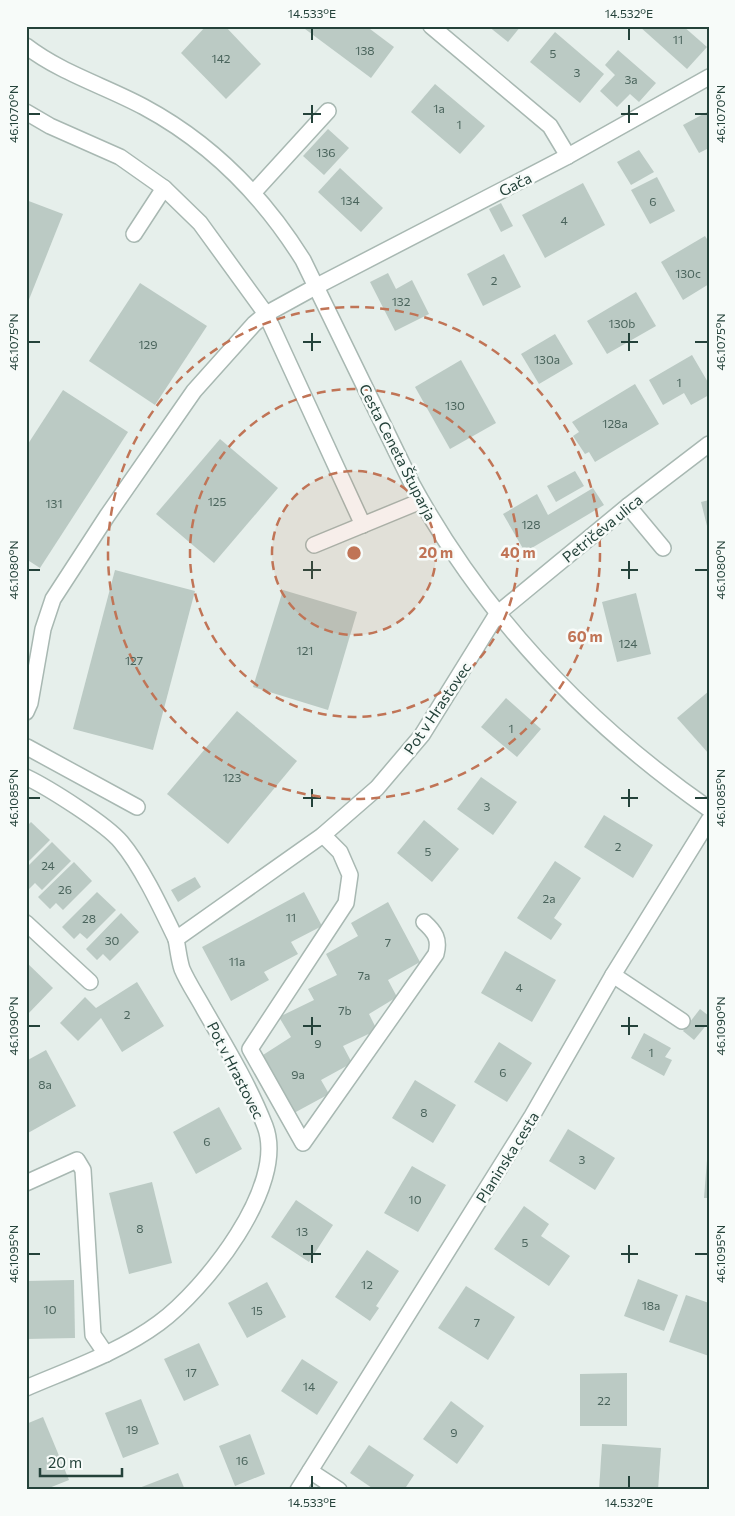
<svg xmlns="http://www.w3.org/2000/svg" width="735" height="1516" viewBox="0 0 735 1516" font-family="Commissioner,sans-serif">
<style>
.building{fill:#bbcac4}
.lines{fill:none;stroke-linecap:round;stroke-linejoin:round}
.service-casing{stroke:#a8b8b2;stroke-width:18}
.minor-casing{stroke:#a8b8b2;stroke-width:18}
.tertiary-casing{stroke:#a8b8b2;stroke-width:18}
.service{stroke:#fff;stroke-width:15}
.minor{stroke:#fff;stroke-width:15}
.tertiary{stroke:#fff;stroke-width:15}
.ticks{fill:none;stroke:#24423a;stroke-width:2}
.ring{fill:none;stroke:#c07456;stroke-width:2.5;stroke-dasharray:9 6}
.labels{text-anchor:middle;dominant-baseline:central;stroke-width:5;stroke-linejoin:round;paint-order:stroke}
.number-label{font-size:12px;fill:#4a645c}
.street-label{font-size:15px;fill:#24423a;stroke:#f7fbf9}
.centre{fill:#c07456;stroke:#f7fbf9;stroke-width:2.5}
.ring-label{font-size:15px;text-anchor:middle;font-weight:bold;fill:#c07456;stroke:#f7fbf9;stroke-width:5;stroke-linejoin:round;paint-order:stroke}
.neatline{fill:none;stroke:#24423a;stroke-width:2}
.ticks-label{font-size:12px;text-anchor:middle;fill:#24423a}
</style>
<rect width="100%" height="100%" fill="#e6efeb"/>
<!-- building -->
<g class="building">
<polygon points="206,26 225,26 261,64 226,99 181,53"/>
<polygon points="301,26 366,26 394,47 371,78"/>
<polygon points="488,26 521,26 508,42"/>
<polygon points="639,26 683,26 707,47 687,69"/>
<polygon points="555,32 604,74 580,103 530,62"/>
<polygon points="618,50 656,83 639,102 630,94 617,107 600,91 615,75 605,65"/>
<polygon points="435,84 485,126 460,154 411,112"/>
<polygon points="709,111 709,148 699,153 683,125"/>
<polygon points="328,129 349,148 324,175 303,156"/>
<polygon points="639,150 654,172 631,185 617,162"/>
<polygon points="340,168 383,208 361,232 318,192"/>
<polygon points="657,177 675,211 650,224 631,190"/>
<polygon points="583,183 605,225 545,258 522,215"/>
<polygon points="26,200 63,214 26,307"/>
<polygon points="501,203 513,226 501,232 489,209"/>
<polygon points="705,236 709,242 709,284 683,300 661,262"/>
<polygon points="504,254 521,287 483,306 467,274"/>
<polygon points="388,273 396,289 412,280 429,314 395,331 370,282"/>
<polygon points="140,283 207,326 155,405 89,361"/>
<polygon points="636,292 656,326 607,354 587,321"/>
<polygon points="555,334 573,364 539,384 521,354"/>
<polygon points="692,355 709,384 709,395 691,405 684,393 663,405 649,380"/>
<polygon points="461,360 496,423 450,449 415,387"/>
<polygon points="635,384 659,424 595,462 589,452 585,454 573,436 579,432 572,422"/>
<polygon points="63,390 128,432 40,568 26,559 26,447"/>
<polygon points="220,439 278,488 214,563 156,514"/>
<polygon points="575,471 584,486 556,502 547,486"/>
<polygon points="593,488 604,505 525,552 503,514 537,494 548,515"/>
<polygon points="709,500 709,529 708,530 701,502"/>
<polygon points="115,570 195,591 153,750 73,729"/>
<polygon points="283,590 357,612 328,710 253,687"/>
<polygon points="636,593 651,654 617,662 602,602"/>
<polygon points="709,691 709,754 677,718"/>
<polygon points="506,698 541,729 517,757 481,727"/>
<polygon points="237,711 297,761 228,844 167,794"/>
<polygon points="481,777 517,802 493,835 457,809"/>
<polygon points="604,815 653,845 633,878 584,847"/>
<polygon points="424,820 459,849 432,882 397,853"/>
<polygon points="31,822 50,840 26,864 26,827"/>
<polygon points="52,842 71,861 42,890 35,883 29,889 26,887 26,868"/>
<polygon points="555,861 581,878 554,918 562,924 551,940 517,918"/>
<polygon points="74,862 92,881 63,910 56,903 50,909 38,897"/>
<polygon points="195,877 201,887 178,902 171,890"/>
<polygon points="97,892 116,910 87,939 80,933 74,939 62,927"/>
<polygon points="304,892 322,926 291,942 298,954 264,972 269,980 231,1001 202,947"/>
<polygon points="388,902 420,962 388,980 397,997 369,1014 377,1030 343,1046 352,1063 321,1080 329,1094 294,1113 263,1055 291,1037 279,1017 314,1000 308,989 337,975 326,954 358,936 351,923"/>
<polygon points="121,913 139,932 110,961 103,954 97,960 86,949"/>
<polygon points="505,951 556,980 532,1022 481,993"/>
<polygon points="26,962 53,988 26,1016"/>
<polygon points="137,982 164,1026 122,1052 101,1018 78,1041 60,1023 85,997 96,1008"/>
<polygon points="700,1009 709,1016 709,1022 694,1040 683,1031"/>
<polygon points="644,1033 671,1048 665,1057 672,1060 664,1076 631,1058"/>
<polygon points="499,1042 532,1063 507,1102 474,1082"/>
<polygon points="46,1050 76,1106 28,1133 26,1061"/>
<polygon points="415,1080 456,1105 433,1143 392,1118"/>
<polygon points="219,1107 242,1149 196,1174 173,1132"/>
<polygon points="568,1129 615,1158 595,1190 549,1161"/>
<polygon points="707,1160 709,1160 709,1198 704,1198"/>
<polygon points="412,1166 446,1185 418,1232 384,1213"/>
<polygon points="152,1182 172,1263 129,1274 109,1193"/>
<polygon points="296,1200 333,1225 309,1262 271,1237"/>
<polygon points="524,1206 549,1224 541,1236 570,1256 549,1286 494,1249"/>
<polygon points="367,1250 399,1271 376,1306 379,1308 370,1321 335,1297"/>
<polygon points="638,1279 678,1295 664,1331 624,1316"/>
<polygon points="74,1280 75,1338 26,1339 26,1281"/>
<polygon points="267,1282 286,1317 247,1338 228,1303"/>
<polygon points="466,1286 515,1317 488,1360 438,1328"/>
<polygon points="686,1295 709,1303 709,1356 669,1342"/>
<polygon points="199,1343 219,1385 184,1401 164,1359"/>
<polygon points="302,1359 338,1382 317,1415 281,1391"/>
<polygon points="627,1373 627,1426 580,1426 580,1374"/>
<polygon points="141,1399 159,1444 123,1458 105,1413"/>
<polygon points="451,1401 484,1426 457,1464 423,1439"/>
<polygon points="43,1417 69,1480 44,1490 27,1490 26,1424"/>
<polygon points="250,1434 265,1474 235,1486 219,1446"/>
<polygon points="602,1444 661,1448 658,1490 599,1490"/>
<polygon points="369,1445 414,1475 404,1490 375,1490 350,1473"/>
<polygon points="178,1473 185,1490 140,1490 139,1488"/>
</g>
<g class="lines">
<!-- service casing -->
<g class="service-casing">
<g id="service">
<polyline points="431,26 550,126 568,156"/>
<polyline points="26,112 50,126 120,157 164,188 200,223 266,314 363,525"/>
<polyline points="134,234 164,188"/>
<polyline points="628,506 663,548"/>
<polyline points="314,545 421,501"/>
<polyline points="26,712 30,703 43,629 53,599 107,516 194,391 254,324 266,314 317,286"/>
<polyline points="27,747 137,807"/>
<path d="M323,835L340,852L350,875L346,903L250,1049L303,1143L436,954C440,939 435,932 424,922"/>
<polyline points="613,975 682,1021"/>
<polyline points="26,1183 77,1160 83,1170 93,1335 106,1354"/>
<polyline points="310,1471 339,1490"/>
</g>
</g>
<!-- minor casing -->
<g class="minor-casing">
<g id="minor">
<polyline points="254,192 328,111"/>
<polyline points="317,286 568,156 709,77"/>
<path d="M26,777C49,788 106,824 121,842C142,867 162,910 176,939"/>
<polyline points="26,923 90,982"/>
<path d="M26,1388C70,1369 120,1352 159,1323C204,1290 288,1186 265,1126C249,1085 226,1047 204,1009C197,996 188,983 182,969C179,960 178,949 176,939L323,835L377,788L422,735L497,614L628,506L709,444"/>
<polyline points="298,1490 532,1116 613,975 709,820"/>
</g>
</g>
<!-- tertiary casing -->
<g class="tertiary-casing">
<path id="tertiary" d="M26,46C61,73 105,86 144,107C211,143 263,196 303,260L412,484C484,616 586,723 709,809"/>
</g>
<!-- service -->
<use href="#service" class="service"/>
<!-- minor -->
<use href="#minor" class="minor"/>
<!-- tertiary -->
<use href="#tertiary" class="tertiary"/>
</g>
<!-- ticks -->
<path class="ticks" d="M312,28V40M629,28V40M312,105V123M629,105V123M28,114H40M303,114H321M621,114H638M695,114H708M312,333V351M629,333V351M28,342H40M303,342H321M621,342H638M695,342H708M312,561V579M629,561V579M28,570H40M303,570H321M621,570H638M695,570H708M312,789V807M629,789V807M28,798H40M303,798H321M621,798H638M695,798H708M312,1017V1035M629,1017V1035M28,1026H40M303,1026H321M621,1026H638M695,1026H708M312,1245V1263M629,1245V1263M28,1254H40M303,1254H321M621,1254H638M695,1254H708M312,1476V1488M629,1476V1488"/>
<!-- distance rings -->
<circle cx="354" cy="553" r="82" fill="#c07456" fill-opacity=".12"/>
<g class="ring">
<circle cx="354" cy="553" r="82"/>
<circle cx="354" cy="553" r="164"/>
<circle cx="354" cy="553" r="246"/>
</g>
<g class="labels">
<!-- number labels -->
<g class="number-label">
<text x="678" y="39">11</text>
<text x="365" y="50">138</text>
<text x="553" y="53">5</text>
<text x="221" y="58">142</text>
<text x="577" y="72">3</text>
<text x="631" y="79">3a</text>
<text x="439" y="108">1a</text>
<text x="459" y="124">1</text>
<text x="326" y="152">136</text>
<text x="350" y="200">134</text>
<text x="653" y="201">6</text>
<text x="564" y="220">4</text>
<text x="688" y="273">130c</text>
<text x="494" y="280">2</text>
<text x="401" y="301">132</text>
<text x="622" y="323">130b</text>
<text x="148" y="344">129</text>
<text x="547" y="359">130a</text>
<text x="679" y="382">1</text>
<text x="455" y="405">130</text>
<text x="615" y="423">128a</text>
<text x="217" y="501">125</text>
<text x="54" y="503">131</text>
<text x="531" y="524">128</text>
<text x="628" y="643">124</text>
<text x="305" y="650">121</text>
<text x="134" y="660">127</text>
<text x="511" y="728">1</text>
<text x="232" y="777">123</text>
<text x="487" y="806">3</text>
<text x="618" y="846">2</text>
<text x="428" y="851">5</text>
<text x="48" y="865">24</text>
<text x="65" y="889">26</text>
<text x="549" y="898">2a</text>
<text x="291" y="917">11</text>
<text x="89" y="918">28</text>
<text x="112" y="940">30</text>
<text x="388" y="942">7</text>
<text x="237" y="961">11a</text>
<text x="364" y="975">7a</text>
<text x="519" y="987">4</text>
<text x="345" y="1010">7b</text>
<text x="127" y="1014">2</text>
<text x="318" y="1043">9</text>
<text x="651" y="1052">1</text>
<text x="503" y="1072">6</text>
<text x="298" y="1074">9a</text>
<text x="45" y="1084">8a</text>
<text x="424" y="1112">8</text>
<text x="207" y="1141">6</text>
<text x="582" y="1159">3</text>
<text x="415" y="1199">10</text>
<text x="140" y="1228">8</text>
<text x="302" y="1231">13</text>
<text x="525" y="1242">5</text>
<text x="367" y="1284">12</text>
<text x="651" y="1305">18a</text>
<text x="50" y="1309">10</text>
<text x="257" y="1310">15</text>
<text x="477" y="1322">7</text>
<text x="191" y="1372">17</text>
<text x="309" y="1386">14</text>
<text x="604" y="1400">22</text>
<text x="132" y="1429">19</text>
<text x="454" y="1432">9</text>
<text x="242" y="1460">16</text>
</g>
<!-- street labels -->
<g class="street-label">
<text transform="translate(515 184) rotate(-27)">Gača</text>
<text transform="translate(398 452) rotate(63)">Cesta Ceneta Štuparja</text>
<text transform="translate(602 528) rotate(-39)">Petričeva ulica</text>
<text transform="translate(437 708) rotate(-56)">Pot v Hrastovec</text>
<text transform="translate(236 1070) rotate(63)">Pot v Hrastovec</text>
<text transform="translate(507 1157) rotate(-58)">Planinska cesta</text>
</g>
</g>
<circle cx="354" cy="553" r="8" class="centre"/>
<g class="ring-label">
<text x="436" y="558">20 m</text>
<text x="518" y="558">40 m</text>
<text x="585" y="642">60 m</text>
</g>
<!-- border -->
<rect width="735" height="1516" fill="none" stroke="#f7fbf9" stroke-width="55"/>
<!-- scale -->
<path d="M40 1468v8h82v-8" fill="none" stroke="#24423a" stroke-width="2.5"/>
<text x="48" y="1468" font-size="15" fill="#24423a" stroke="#f7fbf9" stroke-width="4" paint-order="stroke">20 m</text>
<rect x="28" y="28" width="680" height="1460" class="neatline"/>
<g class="ticks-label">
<text x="312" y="18">14.533°E</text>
<text x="629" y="18">14.532°E</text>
<text transform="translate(721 114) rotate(-90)" y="4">46.1070°N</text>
<text transform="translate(14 114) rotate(-90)" y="4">46.1070°N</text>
<text transform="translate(721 342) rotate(-90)" y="4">46.1075°N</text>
<text transform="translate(14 342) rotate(-90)" y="4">46.1075°N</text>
<text transform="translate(721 570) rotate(-90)" y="4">46.1080°N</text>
<text transform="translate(14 570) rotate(-90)" y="4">46.1080°N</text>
<text transform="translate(14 798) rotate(-90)" y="4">46.1085°N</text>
<text transform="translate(721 798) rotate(-90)" y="4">46.1085°N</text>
<text transform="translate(14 1026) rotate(-90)" y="4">46.1090°N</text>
<text transform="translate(721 1026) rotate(-90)" y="4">46.1090°N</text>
<text transform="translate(14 1254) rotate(-90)" y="4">46.1095°N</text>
<text transform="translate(721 1254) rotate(-90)" y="4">46.1095°N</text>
<text x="312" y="1507">14.533°E</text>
<text x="629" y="1507">14.532°E</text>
</g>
</svg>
